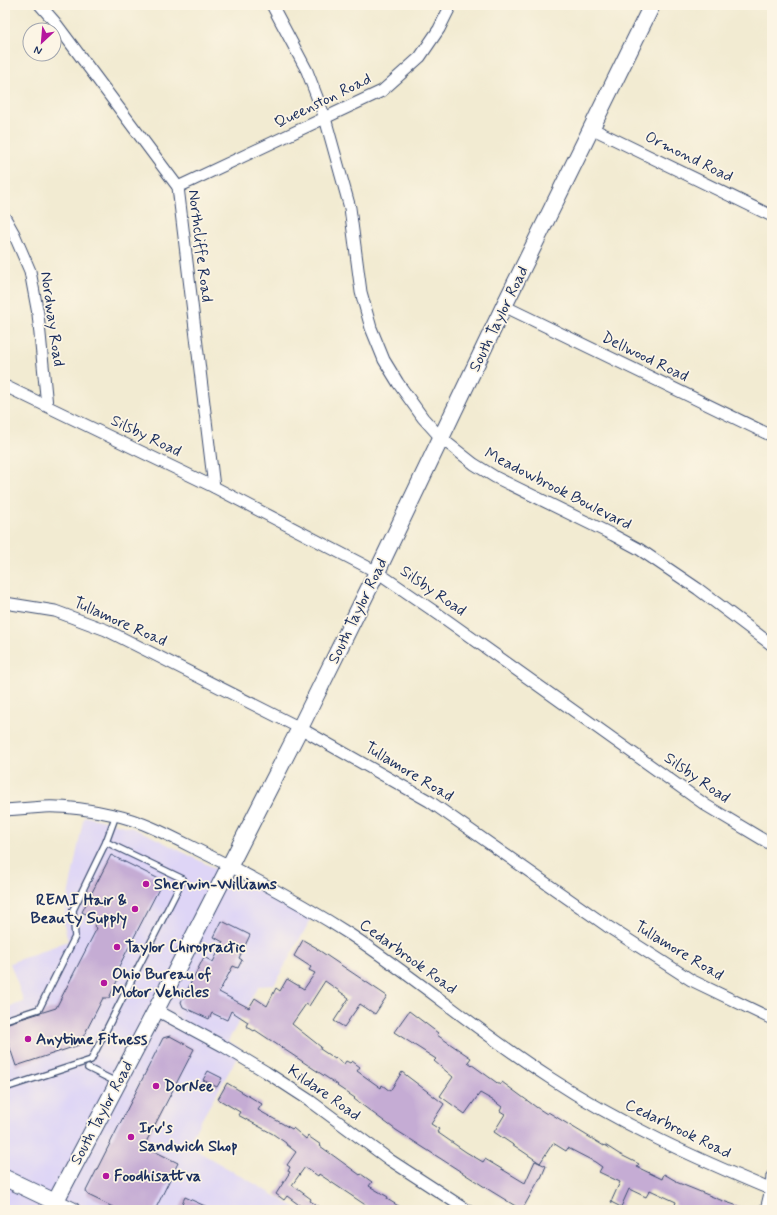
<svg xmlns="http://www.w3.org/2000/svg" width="777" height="1215" viewBox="0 0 777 1215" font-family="Mynerve,sans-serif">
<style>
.built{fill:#ded5f6}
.building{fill:#c5acd4}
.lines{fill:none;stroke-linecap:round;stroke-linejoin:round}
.lane-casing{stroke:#3b4b6f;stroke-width:8}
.street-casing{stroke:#3b4b6f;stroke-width:13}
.secondary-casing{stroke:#3b4b6f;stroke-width:18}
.lane{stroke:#fff;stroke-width:5.5}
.street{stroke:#fff;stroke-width:11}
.secondary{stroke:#fff;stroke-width:16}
.poi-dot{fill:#b5179e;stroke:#fcf5e5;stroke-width:1.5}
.labels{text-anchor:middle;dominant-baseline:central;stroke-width:3.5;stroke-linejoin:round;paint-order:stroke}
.street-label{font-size:16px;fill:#1b2f5e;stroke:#fcf5e5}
.poi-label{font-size:16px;font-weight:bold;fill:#1b2f5e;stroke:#fcf5e5;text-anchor:start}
</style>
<rect width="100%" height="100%" fill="#fcf5e5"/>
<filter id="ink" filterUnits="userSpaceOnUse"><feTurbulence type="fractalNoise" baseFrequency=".025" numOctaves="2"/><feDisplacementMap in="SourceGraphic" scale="8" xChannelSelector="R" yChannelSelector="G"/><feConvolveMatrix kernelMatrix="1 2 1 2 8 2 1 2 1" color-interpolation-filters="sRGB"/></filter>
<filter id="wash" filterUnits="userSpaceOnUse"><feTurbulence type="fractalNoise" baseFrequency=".012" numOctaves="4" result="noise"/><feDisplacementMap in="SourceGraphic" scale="16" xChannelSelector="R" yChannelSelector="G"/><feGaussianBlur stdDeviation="0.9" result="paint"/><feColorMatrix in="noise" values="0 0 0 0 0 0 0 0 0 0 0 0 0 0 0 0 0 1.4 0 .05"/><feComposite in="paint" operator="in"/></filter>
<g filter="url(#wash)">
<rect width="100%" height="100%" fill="#f2ebd2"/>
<!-- built -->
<polygon class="built" points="84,816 130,827 151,836 285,904 311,919 274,985 259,986 228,1041 242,1049 187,1145 300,1210 5,1210 5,1008 24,1002 10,963 68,941 63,921"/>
<g id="blocks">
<!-- building -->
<g class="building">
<polygon points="111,855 163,881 115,974 117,981 109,998 103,998 79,1045 16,1066 5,1033 5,1024 56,1008 97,928 94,926 97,920 82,912"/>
<polygon points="222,921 250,935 239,958 242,960 238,968 233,966 219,992 249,1008 255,998 267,1006 276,988 280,991 287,979 304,989 315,973 309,970 311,967 294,956 303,940 317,948 317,949 387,996 375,1014 360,1004 344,1027 334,1021 349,998 325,981 309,1006 306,1004 292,1024 321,1047 320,1049 335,1059 336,1058 344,1064 346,1061 350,1063 352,1061 360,1067 357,1071 381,1088 382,1085 390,1091 402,1072 407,1076 444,1104 431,1124 439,1129 437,1132 466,1152 483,1162 485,1159 525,1183 535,1161 546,1166 541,1178 540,1178 522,1210 491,1191 396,1130 354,1099 355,1098 337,1086 338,1085 255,1030 254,1031 246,1026 248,1022 231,1011 227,1020 212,1013 209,1019 183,1007 181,1002 204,957 213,962 223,942 214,937"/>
<polygon points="409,1011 438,1033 437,1035 471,1058 468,1062 500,1085 502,1082 536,1107 547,1114 548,1112 604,1146 605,1145 619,1154 639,1164 637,1167 662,1179 664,1174 676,1181 676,1182 723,1201 744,1208 743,1210 686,1210 675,1205 676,1202 650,1190 646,1197 629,1189 621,1207 611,1202 620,1182 599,1172 602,1167 595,1162 568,1148 566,1151 553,1143 540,1163 494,1132 505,1114 500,1111 502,1107 494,1101 480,1093 465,1114 440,1096 453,1077 434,1061 436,1059 394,1032"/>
<polygon points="170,1036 194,1049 144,1146 178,1163 155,1210 119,1210 88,1195 86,1191 163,1038"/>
<polygon points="208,1071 222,1078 217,1087 203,1080"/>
<polygon points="227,1083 262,1104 258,1110 292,1129 293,1128 306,1139 308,1136 321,1145 320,1146 360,1175 361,1174 372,1182 369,1186 388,1197 387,1199 405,1210 373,1210 319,1174 318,1176 305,1167 292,1185 311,1199 310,1201 325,1210 306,1210 287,1196 284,1200 276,1194 290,1172 288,1171 290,1167 287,1165 296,1152 286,1144 286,1143 273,1134 238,1115 240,1112 218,1099"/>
<polygon points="185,1197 214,1210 179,1210"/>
</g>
</g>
</g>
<g filter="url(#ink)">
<use href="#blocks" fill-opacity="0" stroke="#3b4b6f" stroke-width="1"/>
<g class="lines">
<!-- lane casing -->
<g class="lane-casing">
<g id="lane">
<polyline points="5,1020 39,1009 75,937 73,910 106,842"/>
<polyline points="88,1068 116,1082"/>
<polyline points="5,1081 8,1087"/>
<polyline points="5,1088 91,1060 183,879 106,842 116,815"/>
</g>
</g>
<!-- street casing -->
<g class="street-casing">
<g id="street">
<polyline points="40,5 54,21 178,187 214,487"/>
<polyline points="272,5 307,71 325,118 350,208 361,292 371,328 384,360 398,383 423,418 441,438 474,464 495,477 613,535 639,549 698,589 772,645"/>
<polyline points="591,128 772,216"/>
<polyline points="178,187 382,91 420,57 439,29 451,5"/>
<polyline points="5,218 14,234 30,271 38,314 47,406"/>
<polyline points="504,306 772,436"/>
<polyline points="5,386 214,487 377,572 441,616 707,806 772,845"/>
<polyline points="5,603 55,611 106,630 300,728 429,801 607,926 691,980 772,1019"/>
<path d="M5,810C18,809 31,808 44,807C67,806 91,810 114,815C147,822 179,841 210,856C258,880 306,906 351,935C419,980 481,1034 550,1078C620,1124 695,1158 772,1190"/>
<polyline points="156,1010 223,1046 266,1072 309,1100 390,1160 467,1210"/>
<polyline points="766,1210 771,1189 772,1176"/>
</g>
</g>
<!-- secondary casing -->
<g class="secondary-casing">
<g id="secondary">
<polyline points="5,1178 72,1210"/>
<polyline points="51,1210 156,1010 300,728 377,572 504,306 652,5"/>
</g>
</g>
<!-- lane -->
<use href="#lane" class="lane"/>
<!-- street -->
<use href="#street" class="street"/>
<!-- secondary -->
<use href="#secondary" class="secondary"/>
</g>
</g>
<!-- markers -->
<g class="poi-dot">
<circle cx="146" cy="884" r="4"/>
<circle cx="135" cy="909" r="4"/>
<circle cx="117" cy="947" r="4"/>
<circle cx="104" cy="983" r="4"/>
<circle cx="28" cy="1039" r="4"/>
<circle cx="156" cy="1086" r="4"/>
<circle cx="131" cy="1137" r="4"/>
<circle cx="106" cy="1176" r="4"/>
</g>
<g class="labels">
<!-- street labels -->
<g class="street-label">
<text transform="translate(323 101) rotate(-26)">Queenston Road</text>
<text transform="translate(689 157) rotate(26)">Ormond Road</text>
<text transform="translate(200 246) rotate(83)">Northcliffe Road</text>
<text transform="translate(52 319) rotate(82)">Nordway Road</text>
<text transform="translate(499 319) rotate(-64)">South Taylor Road</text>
<text transform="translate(645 357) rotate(26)">Dellwood Road</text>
<text transform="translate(146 436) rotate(26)">Silsby Road</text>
<text transform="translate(558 489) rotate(27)">Meadowbrook Boulevard</text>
<text transform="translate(433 591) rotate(35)">Silsby Road</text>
<text transform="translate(358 611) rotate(-64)">South Taylor Road</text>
<text transform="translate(120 622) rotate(24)">Tullamore Road</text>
<text transform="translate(409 772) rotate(31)">Tullamore Road</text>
<text transform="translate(697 778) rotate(35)">Silsby Road</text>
<text transform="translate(679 951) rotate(31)">Tullamore Road</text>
<text transform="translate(408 957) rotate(36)">Cedarbrook Road</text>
<text transform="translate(324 1093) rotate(35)">Kildare Road</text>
<text transform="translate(102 1113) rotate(-62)">South Taylor Road</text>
<text transform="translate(678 1129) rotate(26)">Cedarbrook Road</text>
</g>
<!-- poi labels -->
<g class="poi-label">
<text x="154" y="884">Sherwin-Williams</text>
<text x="127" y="900" text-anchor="end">REMI Hair &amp;<tspan x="127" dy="18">Beauty Supply</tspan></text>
<text x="125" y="947">Taylor Chiropractic</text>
<text x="112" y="974">Ohio Bureau of<tspan x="112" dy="18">Motor Vehicles</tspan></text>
<text x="36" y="1039">Anytime Fitness</text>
<text x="164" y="1086">DorNee</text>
<text x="139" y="1128">Irv's<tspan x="139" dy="18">Sandwich Shop</tspan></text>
<text x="114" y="1176">Foodhisattva</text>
</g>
</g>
<!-- margin -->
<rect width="777" height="1215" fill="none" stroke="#fcf5e5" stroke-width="20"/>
<!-- north arrow -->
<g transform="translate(42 42) rotate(206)"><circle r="19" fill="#fcf5e5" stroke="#a2a6af"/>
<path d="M0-3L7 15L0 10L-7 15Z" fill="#b5179e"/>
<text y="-6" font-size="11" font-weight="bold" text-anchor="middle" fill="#1b2f5e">N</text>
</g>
</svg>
